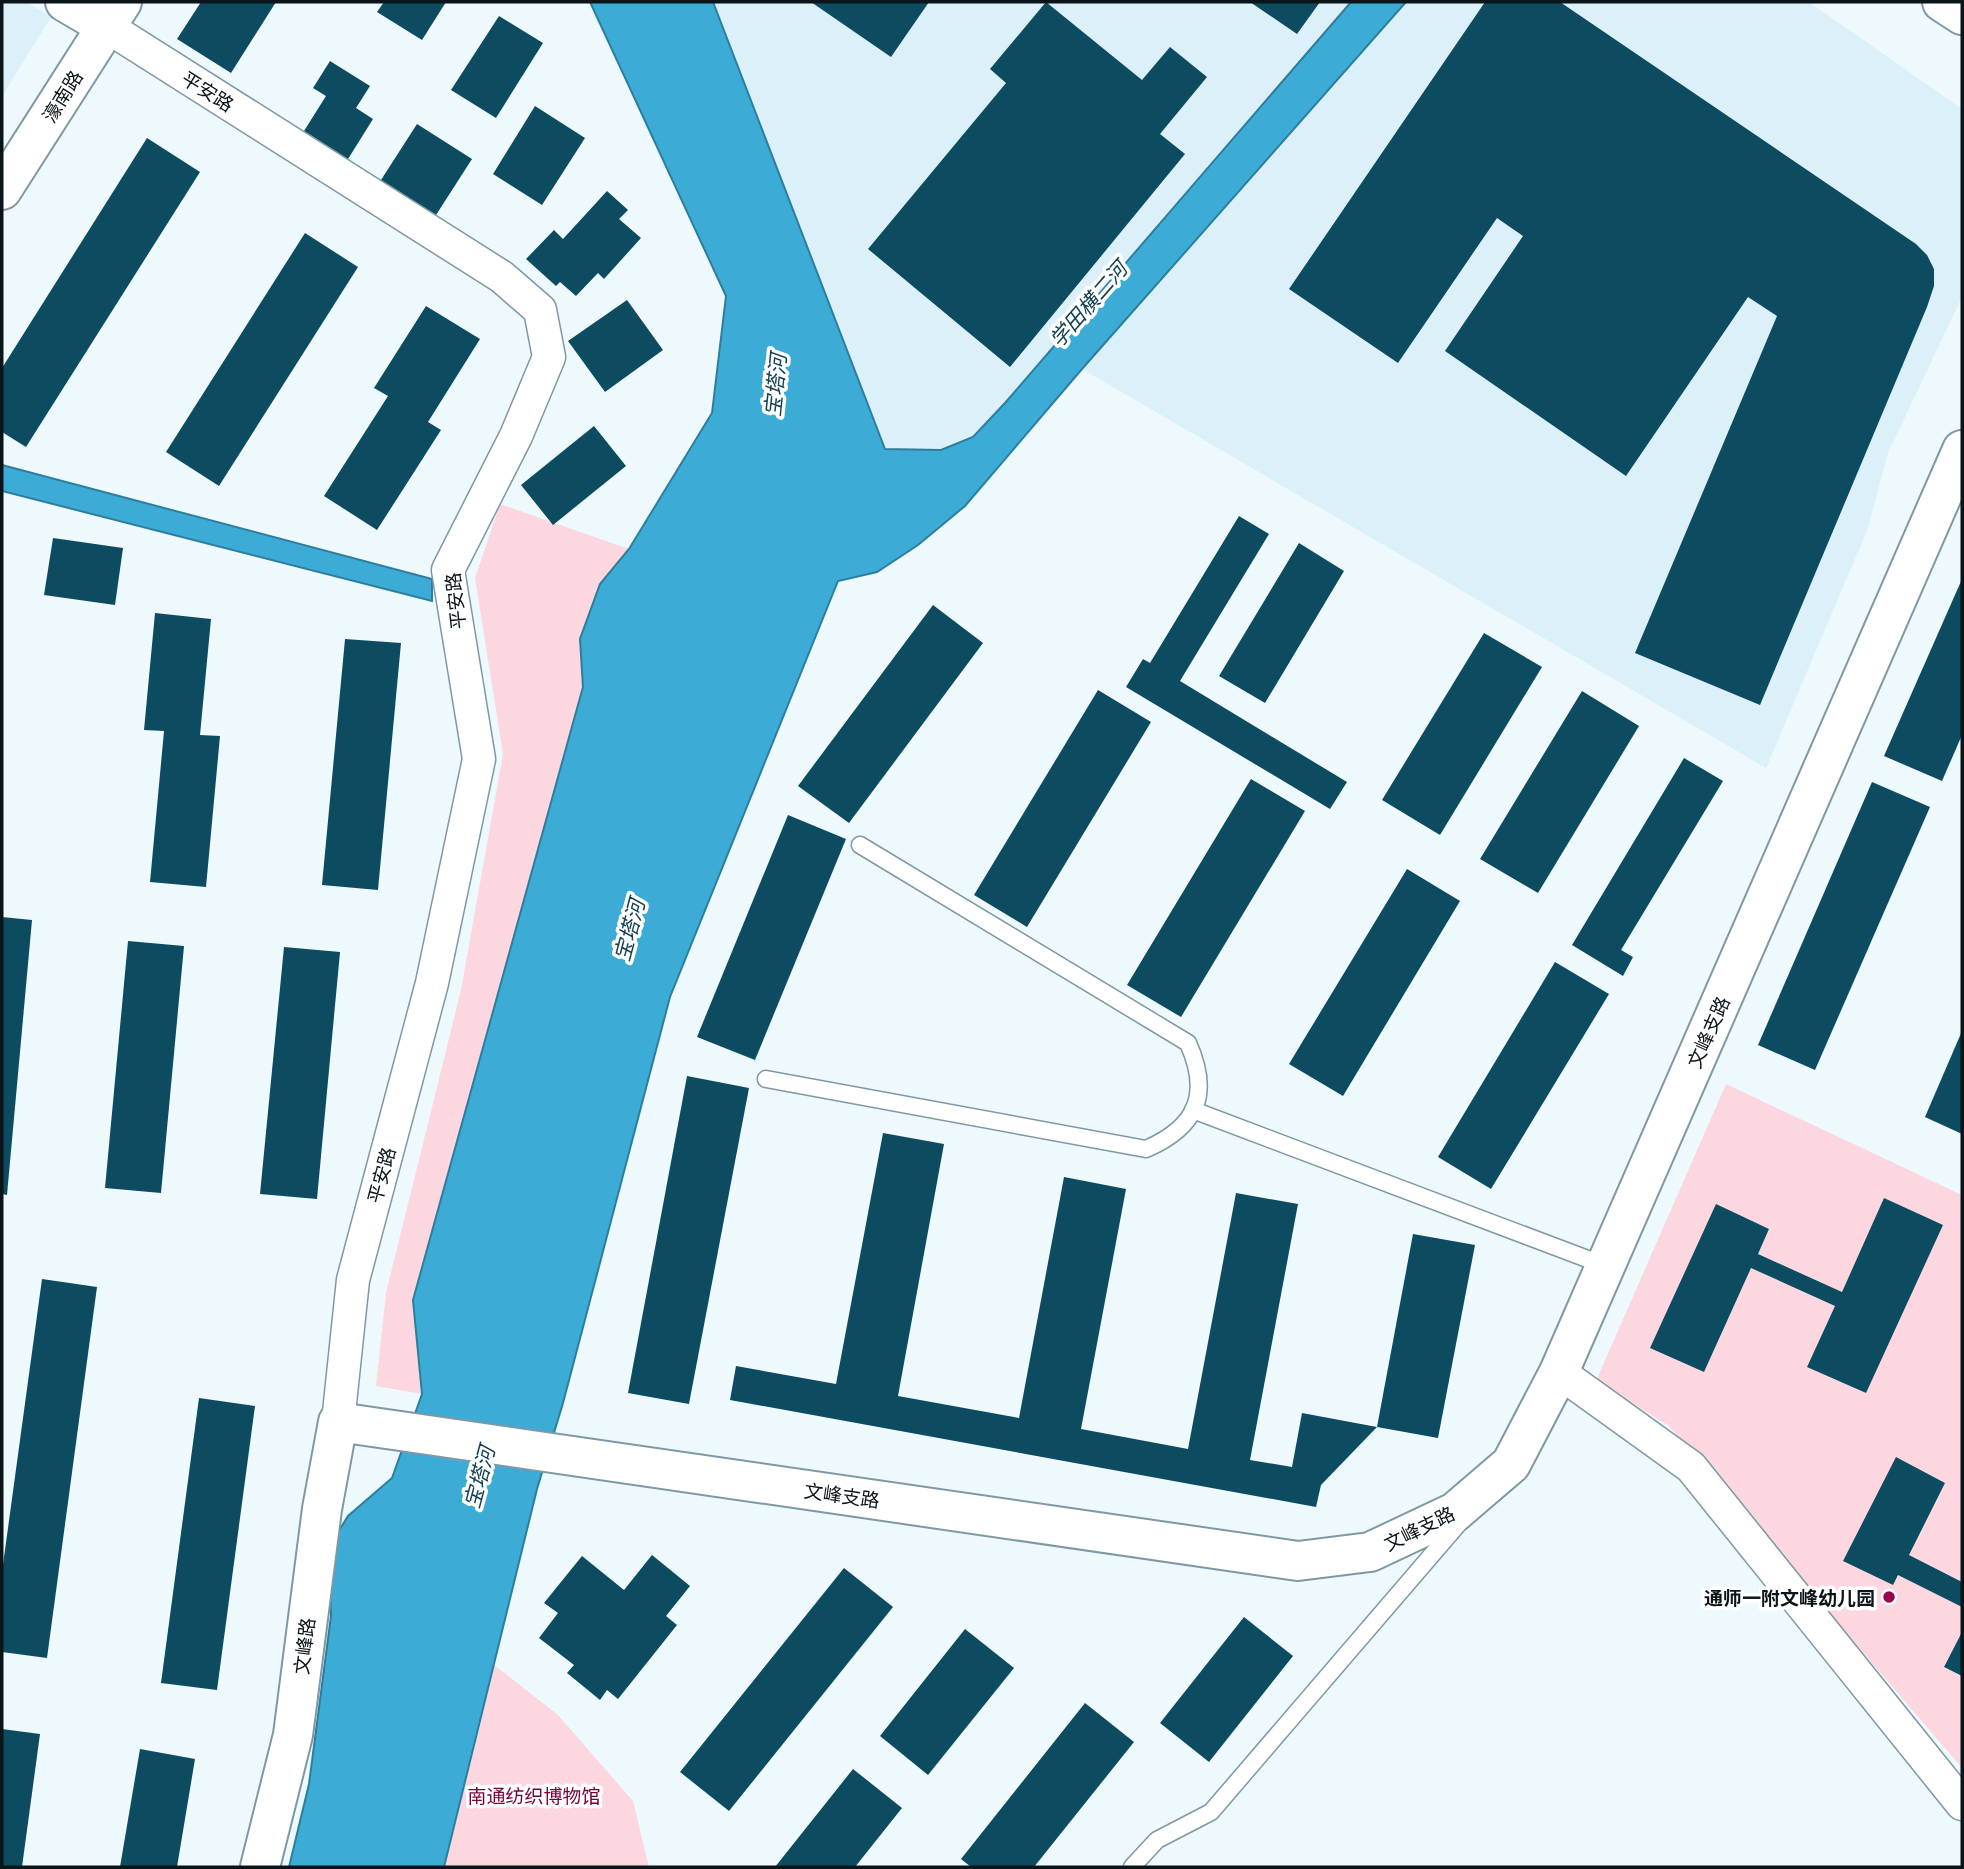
<svg xmlns="http://www.w3.org/2000/svg" width="1964" height="1869" viewBox="0 0 1964 1869" font-family="'Titillium Web','Noto Sans SC',sans-serif">
<style>
.built{fill:#dbf0f9}
.green{fill:#fcd7df;fill-rule:evenodd}
.water{fill:#3cacd6;stroke:#2d7e9d;stroke-width:2}
.building{fill:#0d4b61}
.lines{fill:none;stroke-linecap:round;stroke-linejoin:round}
.lane-casing{stroke:#7e98a4;stroke-width:19}
.street-casing{stroke:#7e98a4;stroke-width:35}
.secondary-casing{stroke:#7e98a4;stroke-width:42}
.primary-casing{stroke:#7e98a4;stroke-width:42}
.lane{stroke:#fff;stroke-width:16}
.street{stroke:#fff;stroke-width:32}
.secondary{stroke:#fff;stroke-width:38}
.primary{stroke:#fff;stroke-width:38}
.poi-dot{fill:#9d034c;stroke:#fff;stroke-width:2.5}
.labels{text-anchor:middle;dominant-baseline:central;stroke-width:7;stroke-linejoin:round;paint-order:stroke}
.street-label{font-size:19px;fill:#0a1419;stroke:#fff}
.poi-label{font-size:19px;font-weight:bold;fill:#0a1419;stroke:#fff;text-anchor:end}
.park-label{font-size:19px;fill:#760338;stroke:#fff}
.water-label{font-size:21px;font-style:italic;fill:#124153;stroke:#fff}
</style>
<rect width="100%" height="100%" fill="#eef9fe"/>
<!-- built -->
<g class="built">
<polygon points="2,2 26,2 51,17 2,96"/>
<polygon points="713,2 1351,2 1005,403 973,437 942,450 885,449"/>
<polygon points="1406,2 1809,2 1962,109 1962,297 1888,453 1867,531 1766,768 1082,369"/>
</g>
<!-- green -->
<g class="green">
<polygon points="500,504 629,549 600,584 580,639 583,687 413,1300 422,1394 376,1386 386,1293 461,990 503,754 475,578"/>
<path d="M1726,1084L1962,1195V1582L1909,1555L1945,1483L1897,1458L1844,1560L1893,1585L1898,1575L1962,1607V1632L1944,1667L1962,1676V1768L1669,1426L1596,1381ZM1884,1199L1942,1225L1865,1393L1807,1366L1835,1306L1751,1268L1704,1372L1650,1348L1716,1205L1769,1229L1758,1254L1842,1292Z"/>
<polygon points="493,1664 558,1715 633,1801 649,1867 444,1867"/>
</g>
<!-- water -->
<g class="water">
<polygon points="590,2 713,2 885,449 941,450 973,437 1005,403 1351,2 1406,2 1082,369 965,506 918,545 877,572 838,581 670,997 563,1403 537,1489 444,1867 289,1867 309,1784 331,1616 329,1547 348,1516 392,1478 422,1394 413,1300 583,687 580,639 600,584 629,549 712,413 726,296"/>
<polygon points="2,465 432,579 432,601 2,491"/>
</g>
<!-- building -->
<g class="building">
<polygon points="201,2 276,2 231,73 177,39"/>
<polygon points="384,2 446,2 422,40 377,12"/>
<polygon points="811,2 929,2 891,57"/>
<polygon points="1046,2 1142,80 1170,47 1207,77 1160,134 1185,154 1010,367 868,249 1006,83 990,69"/>
<polygon points="1250,2 1320,2 1297,34"/>
<polygon points="1485,2 1560,2 1916,244 1927,255 1934,269 1934,286 1927,307 1760,705 1635,653 1777,316 1748,297 1626,476 1445,351 1523,236 1497,218 1398,363 1289,289"/>
<polygon points="499,16 543,43 496,118 451,90"/>
<polygon points="330,61 370,86 356,108 373,119 348,159 304,131 326,96 313,88"/>
<polygon points="535,106 585,138 542,205 493,174"/>
<polygon points="417,124 472,159 436,215 381,180"/>
<polygon points="147,138 200,172 26,447 2,432 2,368"/>
<polygon points="607,191 628,210 619,219 641,238 604,279 598,273 576,296 560,282 556,286 526,259 554,230 563,239"/>
<polygon points="305,233 358,267 219,486 166,452"/>
<polygon points="627,300 663,350 605,392 568,341"/>
<polygon points="426,306 480,339 428,422 441,430 377,530 324,496 388,396 374,388"/>
<polygon points="594,426 626,466 553,525 521,485"/>
<polygon points="1239,516 1269,534 1180,681 1347,782 1330,809 1126,687 1143,659 1150,663"/>
<polygon points="53,538 123,548 115,605 44,595"/>
<polygon points="1299,543 1344,571 1265,703 1219,676"/>
<polygon points="1962,579 1962,735 1942,781 1884,756"/>
<polygon points="933,605 983,643 849,823 798,786"/>
<polygon points="155,613 211,619 200,735 220,736 206,887 150,882 164,731 144,730"/>
<polygon points="1484,633 1542,667 1440,835 1382,800"/>
<polygon points="345,639 401,643 378,890 322,885"/>
<polygon points="1098,690 1151,722 1027,927 974,895"/>
<polygon points="1582,691 1639,726 1538,893 1480,859"/>
<polygon points="1684,758 1723,781 1621,950 1633,957 1623,976 1572,945"/>
<polygon points="1251,779 1305,811 1181,1017 1127,985"/>
<polygon points="1872,782 1930,807 1815,1070 1758,1045"/>
<polygon points="788,815 846,839 755,1060 697,1037"/>
<polygon points="1407,869 1460,901 1343,1096 1289,1064"/>
<polygon points="2,917 32,920 7,1195 2,1194"/>
<polygon points="128,941 184,946 161,1193 105,1188"/>
<polygon points="284,947 340,952 317,1199 260,1194"/>
<polygon points="1555,962 1609,994 1491,1189 1438,1157"/>
<polygon points="1962,1031 1962,1134 1925,1117"/>
<polygon points="687,1076 749,1088 689,1404 628,1393"/>
<polygon points="883,1133 944,1144 898,1396 1019,1418 1064,1177 1126,1189 1081,1429 1188,1449 1236,1193 1298,1204 1250,1460 1292,1467 1302,1413 1377,1427 1321,1485 1316,1507 730,1400 736,1366 836,1384"/>
<polygon points="1884,1198 1943,1225 1866,1393 1807,1367 1835,1306 1751,1268 1704,1372 1650,1348 1716,1204 1769,1229 1758,1254 1842,1292"/>
<polygon points="1413,1234 1475,1245 1438,1438 1377,1427"/>
<polygon points="42,1279 97,1287 47,1658 2,1652 2,1572"/>
<polygon points="199,1398 255,1406 217,1690 161,1683"/>
<polygon points="1896,1457 1945,1483 1909,1555 1962,1582 1962,1607 1898,1575 1893,1585 1843,1561"/>
<polygon points="652,1555 690,1586 666,1616 677,1625 618,1699 607,1690 600,1700 567,1673 574,1665 539,1638 558,1613 544,1603 582,1556 624,1590"/>
<polygon points="844,1568 893,1607 729,1811 680,1772"/>
<polygon points="1244,1617 1293,1656 1209,1762 1160,1723"/>
<polygon points="965,1629 1014,1668 928,1775 880,1736"/>
<polygon points="1962,1632 1962,1676 1944,1667"/>
<polygon points="1085,1703 1134,1742 1034,1867 971,1867 961,1859"/>
<polygon points="2,1729 40,1734 22,1867 2,1867"/>
<polygon points="140,1749 195,1759 177,1867 120,1867"/>
<polygon points="853,1769 902,1808 855,1867 775,1867"/>
</g>
<g class="lines">
<!-- lane casing -->
<g class="lane-casing">
<g id="lane">
<path d="M766,1079L1146,1149C1197,1127 1211,1094 1188,1043L860,845"/>
<polyline points="1193,1110 1606,1266"/>
<polyline points="1132,1867 1157,1840 1211,1812 1460,1522"/>
</g>
</g>
<!-- street casing -->
<g class="street-casing">
<g id="street">
<polyline points="106,26 502,277 540,310 549,357 516,436 448,570 479,759 432,983 353,1280 338,1422"/>
<polyline points="1559,1372 1691,1467 1962,1804"/>
</g>
</g>
<!-- secondary casing -->
<g class="secondary-casing">
<g id="secondary">
<polyline points="65,2 106,26"/>
<polyline points="2,190 122,2"/>
<polyline points="260,1867 293,1735 322,1509 338,1422 1298,1561 1370,1552 1455,1512 1511,1464 1559,1372 1962,450"/>
</g>
</g>
<!-- primary casing -->
<g class="primary-casing">
<polyline id="primary" points="1942,2 1962,15"/>
</g>
<!-- lane -->
<use href="#lane" class="lane"/>
<!-- street -->
<use href="#street" class="street"/>
<!-- secondary -->
<use href="#secondary" class="secondary"/>
<!-- primary -->
<use href="#primary" class="primary"/>
</g>
<!-- markers -->
<circle class="poi-dot" cx="1889" cy="1597" r="7"/>
<g class="labels">
<!-- street labels -->
<g class="street-label">
<text transform="translate(208 91) rotate(32)">平安路</text>
<text transform="translate(62 96) rotate(-58)">濠南路</text>
<text transform="translate(455 601) rotate(-96)">平安路</text>
<text transform="translate(1708 1032) rotate(-66)">文峰支路</text>
<text transform="translate(381 1175) rotate(-75)">平安路</text>
<text transform="translate(842 1495) rotate(8)">文峰支路</text>
<text transform="translate(1419 1528) rotate(-26)">文峰支路</text>
<text transform="translate(304 1646) rotate(-83)">文峰路</text>
</g>
<!-- poi labels -->
<g class="poi-label">
<text x="1875" y="1597">通师一附文峰幼儿园</text>
</g>
<!-- park labels -->
<g class="park-label">
<text x="534" y="1795">南通纺织博物馆</text>
</g>
<!-- water labels -->
<g class="water-label">
<text transform="translate(1088 304) rotate(-49)">学田横二河</text>
<text transform="translate(775 385) rotate(-84)">宝塔河</text>
<text transform="translate(629 930) rotate(-75)">宝塔河</text>
<text transform="translate(479 1477) rotate(-75)">宝塔河</text>
</g>
</g>
<!-- border -->
<rect width="1964" height="1869" fill="none" stroke="#0a1419" stroke-width="7"/>
</svg>
